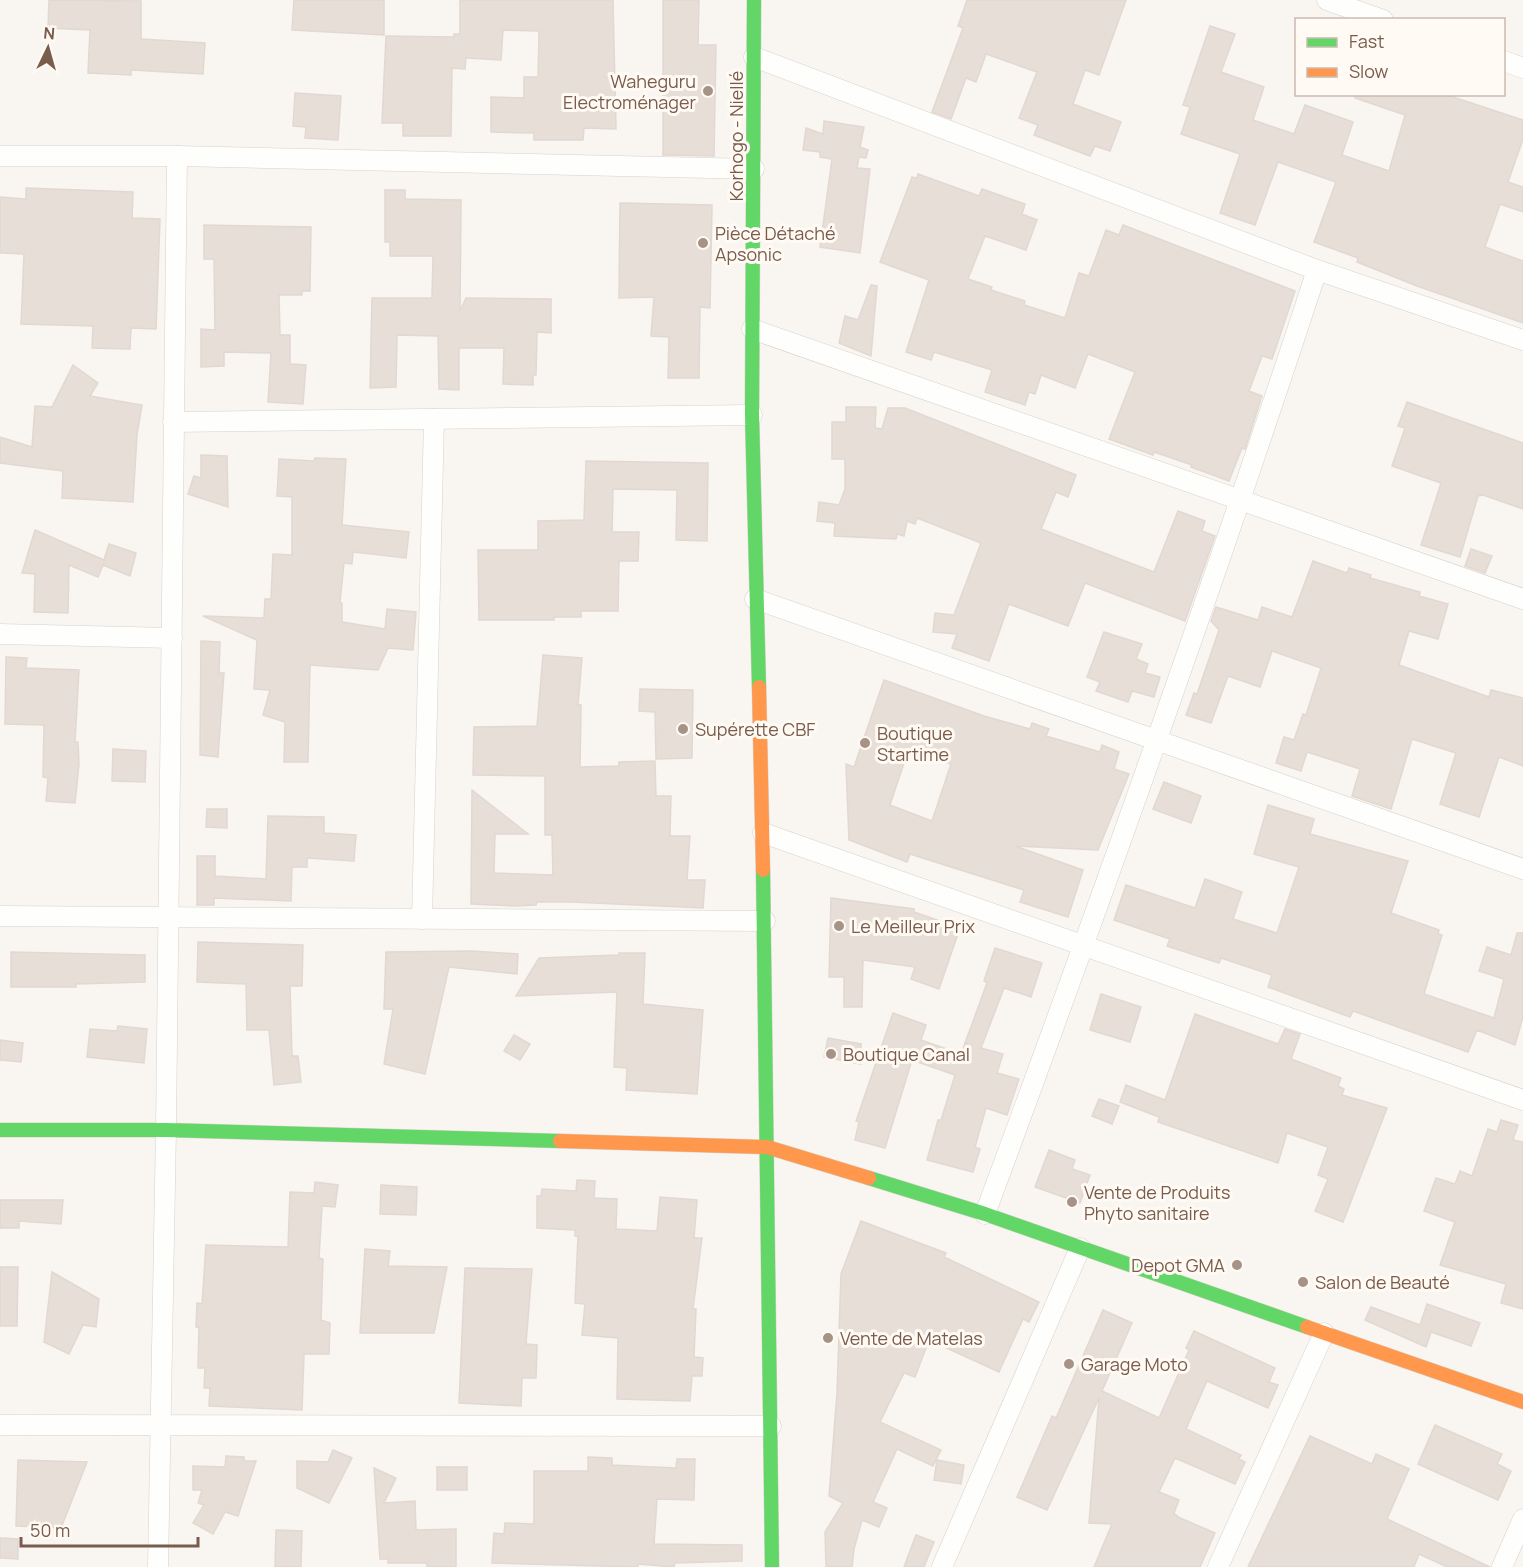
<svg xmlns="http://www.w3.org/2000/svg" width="1523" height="1567" viewBox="0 0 1523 1567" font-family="Manrope,sans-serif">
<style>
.building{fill:#e6ded7;stroke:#e2d8d2;stroke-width:1.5;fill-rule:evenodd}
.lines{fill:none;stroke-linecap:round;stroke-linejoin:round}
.street-casing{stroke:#d7d1cb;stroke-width:21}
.fast-casing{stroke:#d9d2cb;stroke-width:15}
.slow-casing{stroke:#d9d2cb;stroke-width:15}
.street{stroke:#fefefd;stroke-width:20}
.fast{stroke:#63d668;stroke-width:14}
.slow{stroke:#ff974d;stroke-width:14}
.poi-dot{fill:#a69286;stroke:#fffaf3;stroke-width:2}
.labels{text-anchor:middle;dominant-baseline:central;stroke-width:6;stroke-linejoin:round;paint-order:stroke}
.poi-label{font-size:18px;fill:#7a5c4d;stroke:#fffaf3;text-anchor:start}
.street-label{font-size:18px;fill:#7a5c4d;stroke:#fffaf3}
</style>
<rect width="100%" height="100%" fill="#f9f5f0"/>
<!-- building -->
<g class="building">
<polygon points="49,0 141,1 141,39 205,43 203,74 131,70 131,75 88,73 90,30 48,28"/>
<polygon points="294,0 384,0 384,35 292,30"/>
<polygon points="460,0 613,0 616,129 584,128 583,140 534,140 534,133 491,132 491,97 524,98 524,77 538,77 539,31 503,30 501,60 466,58 465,69 452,68 451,136 403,136 403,123 382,123 386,36 454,37 454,34 460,34"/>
<polygon points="663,0 699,0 698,45 716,45 714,156 663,155"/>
<polygon points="967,0 1126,0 1099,75 1085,70 1073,104 1121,122 1110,151 1095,146 1090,156 1034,135 1038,125 1019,118 1037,72 986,54 976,82 966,78 951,119 932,112 963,28 958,26"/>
<polygon points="1210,26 1235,34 1221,72 1264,87 1253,120 1294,134 1305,105 1353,122 1342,155 1389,171 1405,115 1355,98 1355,94 1444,94 1523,120 1523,139 1508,182 1523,187 1523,212 1500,204 1485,247 1523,261 1523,323 1417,286 1357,262 1358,258 1314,242 1336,182 1278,162 1255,225 1220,213 1240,154 1181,134 1190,107 1183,105"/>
<polygon points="295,93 341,96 338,140 305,138 306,127 293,126"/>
<polygon points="824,121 864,127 860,147 868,150 866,158 859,157 857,168 870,169 860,253 820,247 832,159 820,157 820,152 803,150 806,128 823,134"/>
<polygon points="918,174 979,196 982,189 1025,204 1022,214 1037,220 1026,250 985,236 968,279 992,287 991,290 1025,301 1024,305 1065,318 1079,273 1089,276 1106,230 1119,235 1123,225 1295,291 1272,359 1262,356 1249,391 1262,396 1245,449 1242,448 1229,481 1191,467 1192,465 1154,452 1153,455 1109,439 1135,372 1088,354 1075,388 1041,375 1035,394 1029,392 1025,405 985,392 992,370 934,352 931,360 906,352 929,280 880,262 912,177 917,178"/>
<polygon points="26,188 133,192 132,218 160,219 156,329 131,328 130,349 92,348 93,326 21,324 24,254 0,253 0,197 26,199"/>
<polygon points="385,190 405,190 405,199 461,200 460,311 466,298 551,299 551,333 537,332 536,375 533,375 533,385 503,384 504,348 459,348 459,390 439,389 438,336 397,335 396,387 370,388 372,298 432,298 433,256 390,256 390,242 385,242"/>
<polygon points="620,203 712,205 710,308 700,307 699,378 668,378 669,337 651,336 654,297 619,298"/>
<polygon points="204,225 311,227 310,291 302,291 302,295 279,295 280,335 290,335 290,364 306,365 303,404 268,402 271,353 224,352 224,366 201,367 201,329 215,330 214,259 204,259"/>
<polygon points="871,285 877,286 871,356 839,343 845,316 858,320"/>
<polygon points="73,365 98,383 90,396 142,405 137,435 133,502 62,498 63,471 0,463 0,437 32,447 35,406 52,407"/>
<polygon points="1407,402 1523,443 1523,509 1483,495 1478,496 1460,557 1421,545 1441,483 1392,466 1405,428 1398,426"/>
<polygon points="846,407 876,407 875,428 882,429 888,408 905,408 1076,475 1068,497 1056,492 1041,529 1154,572 1178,511 1205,521 1202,531 1215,536 1185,621 1085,583 1068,626 1009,604 989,661 952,648 957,634 933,632 935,613 954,615 981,543 917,518 915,524 907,521 904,536 897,534 896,539 834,536 835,523 817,521 819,502 839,505 845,489 845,459 832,459 832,422 846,422"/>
<polygon points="201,455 227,456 228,507 188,494 194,476 201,478"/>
<polygon points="315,458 346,459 342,525 409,532 406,558 353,552 352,564 344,563 340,603 342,603 342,622 385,629 387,609 416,612 413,650 388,648 378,670 310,665 308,762 284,762 285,722 263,715 270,690 254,689 257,640 203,616 264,618 265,599 271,599 273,554 292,555 292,497 277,496 279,459 314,461"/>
<polygon points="586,461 708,463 707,541 676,540 677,490 613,489 612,532 639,532 638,561 619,561 618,611 581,611 581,617 554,617 554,620 479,620 478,550 538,550 538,521 584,520"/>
<polygon points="35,530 104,560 109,544 136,553 130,576 103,565 104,563 98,577 69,565 68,613 34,612 35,574 22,573"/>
<polygon points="1471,549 1492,556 1485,573 1465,566"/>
<polygon points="1313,561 1347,573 1349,568 1371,575 1370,578 1420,592 1419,596 1448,604 1438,639 1409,631 1399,665 1489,697 1491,690 1523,698 1523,766 1499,757 1479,817 1440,804 1456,753 1412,739 1391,809 1352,796 1360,769 1307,752 1301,771 1276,763 1284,737 1294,740 1303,714 1306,715 1321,668 1272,651 1260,687 1228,676 1211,723 1186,715 1194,693 1197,694 1219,630 1211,621 1216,607 1258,620 1262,607 1292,617"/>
<polygon points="1104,632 1142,644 1136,659 1148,664 1145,673 1160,677 1154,697 1132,691 1128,702 1096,691 1100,682 1087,677"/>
<polygon points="201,641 220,642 219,673 224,673 218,757 200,755"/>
<polygon points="543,655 582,658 578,705 581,705 580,767 619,766 619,762 655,761 656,796 671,796 670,836 690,836 687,880 705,880 703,908 572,902 537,902 536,905 516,906 471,904 472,790 528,834 495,834 494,873 553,875 552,835 545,835 545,776 473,775 474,727 537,726"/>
<polygon points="6,657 27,658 26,668 79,670 75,742 78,742 79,764 75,803 46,801 48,778 43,777 44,725 5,724"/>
<path d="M884,680L984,716L1030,729L1032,723L1049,729L1046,736L1100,752L1102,745L1119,752L1114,769L1129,774L1098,850L1015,846L1083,870L1068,917L1020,902L1024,890L910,854L907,862L849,840L846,764L854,767ZM908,751L951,764L932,821L890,805Z"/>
<polygon points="640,689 693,690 692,758 656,759 655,712 639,711"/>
<polygon points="113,749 146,751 145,782 112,781"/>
<polygon points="1164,782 1201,796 1191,823 1153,809"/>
<polygon points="1268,805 1314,819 1310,834 1408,861 1391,913 1439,930 1438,934 1442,935 1424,994 1494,1018 1504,979 1479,971 1487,947 1511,955 1517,933 1523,933 1523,1017 1515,1045 1477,1030 1468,1052 1353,1011 1350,1017 1268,987 1272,975 1221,958 1219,963 1167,946 1170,939 1114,920 1126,885 1195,908 1205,879 1242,892 1233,919 1277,933 1299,867 1254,854"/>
<polygon points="207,809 227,809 227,828 206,827"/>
<polygon points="268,816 324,817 324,833 356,835 354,861 307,858 307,867 292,867 291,901 214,898 214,905 197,905 197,856 215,856 215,876 266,879"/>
<polygon points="831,898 914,909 914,912 960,928 939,989 911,979 915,967 863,960 862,1007 844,1007 844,977 829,977"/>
<polygon points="198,942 303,945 302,986 290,986 292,1056 298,1056 301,1082 274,1085 269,1030 247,1030 246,984 197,982"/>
<polygon points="995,948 1042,963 1031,997 1004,988 981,1048 1003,1054 997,1073 1019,1079 1007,1115 986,1108 975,1147 980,1149 973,1172 927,1160 938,1120 941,1120 955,1075 912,1060 885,1148 855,1140 859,1122 856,1121 893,1013 926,1025 921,1040 961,1054 965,1043 968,1044 965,1043 987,983 984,981"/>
<polygon points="472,951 518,954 517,974 449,967 425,1074 384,1064 393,1009 384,1009 386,952"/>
<polygon points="11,952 145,955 145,982 76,984 76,987 11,987"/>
<polygon points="619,953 645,953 643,1004 703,1010 697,1094 626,1090 627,1068 614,1067 617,992 516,996 539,958 619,955"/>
<polygon points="1101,994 1141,1007 1130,1042 1090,1030"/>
<polygon points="1195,1014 1278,1044 1285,1029 1300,1034 1291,1059 1341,1078 1338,1086 1344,1089 1342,1095 1387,1108 1343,1222 1315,1211 1328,1179 1318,1175 1328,1147 1287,1133 1278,1163 1158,1122 1159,1117 1120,1102 1126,1085 1165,1100"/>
<polygon points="118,1026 147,1029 144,1063 87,1057 90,1029 117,1031"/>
<polygon points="514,1035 530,1044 520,1060 504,1051"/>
<polygon points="828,1038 861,1044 861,1064 824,1057"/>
<polygon points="0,1040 23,1043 21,1062 0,1060"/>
<polygon points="1099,1099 1119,1106 1112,1124 1092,1116"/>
<polygon points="1501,1120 1518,1125 1513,1140 1523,1142 1523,1309 1501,1303 1506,1284 1440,1265 1455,1222 1424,1211 1436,1178 1455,1184 1460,1171 1472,1176 1488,1129 1497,1132"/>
<polygon points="1049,1150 1075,1160 1072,1169 1090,1175 1080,1203 1035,1187"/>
<polygon points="577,1180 595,1181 594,1198 617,1199 616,1229 657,1231 660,1197 697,1200 694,1238 702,1238 693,1309 696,1309 694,1357 703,1358 702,1376 692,1376 690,1401 617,1399 618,1338 582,1335 585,1304 575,1303 578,1236 575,1236 575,1230 537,1228 537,1196 541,1196 542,1189 576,1191"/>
<polygon points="315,1182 338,1185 335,1207 322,1206 319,1258 323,1259 321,1320 330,1323 329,1354 304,1354 302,1410 209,1406 210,1388 204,1388 205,1368 198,1368 199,1327 196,1327 197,1303 202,1304 206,1245 288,1247 290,1192 314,1193"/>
<polygon points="381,1185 417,1187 416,1215 380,1214"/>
<polygon points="0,1200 63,1200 61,1224 19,1221 19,1228 0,1228"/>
<polygon points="861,1221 946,1253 944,1257 1039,1302 1029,1322 1023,1319 999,1372 929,1340 915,1377 904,1373 880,1422 941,1450 933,1466 897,1449 873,1502 887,1508 879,1527 862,1520 854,1549 852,1567 826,1567 825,1532 843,1503 829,1496 837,1393 841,1274"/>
<polygon points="365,1249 390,1251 388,1266 447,1267 434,1333 360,1333"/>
<polygon points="0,1267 18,1267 17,1326 0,1326"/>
<polygon points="465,1268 532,1269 526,1344 537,1345 536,1378 522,1378 521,1406 459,1403"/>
<polygon points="52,1272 99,1299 96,1327 83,1325 69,1354 44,1342"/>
<polygon points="1427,1304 1480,1323 1471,1346 1431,1332 1426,1347 1365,1320 1371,1307 1420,1325"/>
<polygon points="1103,1310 1132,1323 1102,1391 1159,1418 1189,1350 1186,1348 1194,1331 1275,1368 1269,1382 1278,1385 1268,1408 1207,1381 1186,1429 1241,1455 1239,1459 1245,1462 1235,1484 1175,1458 1159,1492 1179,1500 1174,1513 1178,1517 1215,1533 1200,1567 1094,1567 1112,1524 1089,1523 1099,1398 1047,1510 1017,1497 1052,1416 1056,1418"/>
<polygon points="1435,1425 1502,1454 1497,1464 1511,1471 1498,1500 1418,1464"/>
<polygon points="1310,1436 1372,1464 1376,1454 1409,1469 1387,1519 1490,1567 1447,1567 1419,1554 1414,1567 1248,1567"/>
<polygon points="333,1450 352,1458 329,1503 297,1488 297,1461 328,1462"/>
<polygon points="226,1456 244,1457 244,1461 256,1461 238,1516 225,1512 213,1534 193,1523 204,1505 198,1503 202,1490 193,1490 193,1466 225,1467"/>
<polygon points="588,1457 612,1458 612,1465 676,1468 677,1459 695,1459 694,1500 657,1499 654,1544 742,1545 742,1561 675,1563 674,1567 638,1564 638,1567 492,1563 494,1533 504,1534 505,1523 534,1524 534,1471 588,1471"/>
<polygon points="18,1460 87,1462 61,1528 16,1526"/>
<polygon points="937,1460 964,1465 961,1484 934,1480"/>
<rect x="437" y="1467" width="30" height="23"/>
<polygon points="374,1468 396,1478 384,1503 415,1501 416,1530 456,1529 456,1567 427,1567 427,1563 388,1563 388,1559 380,1559"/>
<polygon points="276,1530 302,1531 301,1567 275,1567"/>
<polygon points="916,1535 934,1542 924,1567 904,1567"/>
<polygon points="0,1538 18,1539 18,1559 0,1558"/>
</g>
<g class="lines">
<!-- street casing -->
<g class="street-casing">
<g id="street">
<polyline points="1327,0 1383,20"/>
<polyline points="754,57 1317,270 1523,340"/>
<polyline points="1504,61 1523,68"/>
<polyline points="0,156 177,156 754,169"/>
<polyline points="752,329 1523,599"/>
<polyline points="173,422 752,415"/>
<polyline points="755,599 1523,869"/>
<polyline points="0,634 172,638"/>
<polyline points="763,833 1523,1100"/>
<polyline points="0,916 765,921"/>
<polyline points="422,919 434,419"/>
<path d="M985,1214C1101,901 1213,587 1317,270"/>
<polyline points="0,1425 771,1426"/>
<polyline points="158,1567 166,1130 177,156"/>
<polyline points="942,1567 1080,1248"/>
<polyline points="1218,1567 1324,1333"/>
<polyline points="1502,1567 1523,1519"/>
</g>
</g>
<!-- fast casing -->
<g class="fast-casing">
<g id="fast">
<polyline points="754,0 752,415 759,687"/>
<polyline points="763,870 772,1567"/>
<polyline points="0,1130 166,1130 560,1141"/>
<polyline points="869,1178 985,1214 1307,1327"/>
</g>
</g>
<!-- slow casing -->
<g class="slow-casing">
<g id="slow">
<polyline points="759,687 763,870"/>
<polyline points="560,1141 767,1147 869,1178"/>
<polyline points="1307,1327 1523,1402"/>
</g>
</g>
<!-- street -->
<use href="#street" class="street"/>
<!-- fast -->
<use href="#fast" class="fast"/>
<!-- slow -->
<use href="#slow" class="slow"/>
</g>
<!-- markers -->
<g class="poi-dot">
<circle cx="708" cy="91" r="6"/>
<circle cx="703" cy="243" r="6"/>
<circle cx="683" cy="729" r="6"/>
<circle cx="865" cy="743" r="6"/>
<circle cx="839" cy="926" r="6"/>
<circle cx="831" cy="1054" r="6"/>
<circle cx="1072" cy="1202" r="6"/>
<circle cx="1237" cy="1265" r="6"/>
<circle cx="1303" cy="1282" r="6"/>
<circle cx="828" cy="1338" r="6"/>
<circle cx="1069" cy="1364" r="6"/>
</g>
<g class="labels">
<!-- poi labels -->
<g class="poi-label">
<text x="696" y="81" text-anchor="end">Waheguru<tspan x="696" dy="21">Electroménager</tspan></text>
<text x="715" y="233">Pièce Détaché<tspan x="715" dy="21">Apsonic</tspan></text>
<text x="695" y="729">Supérette CBF</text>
<text x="877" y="733">Boutique<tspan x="877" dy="21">Startime</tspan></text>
<text x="851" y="926">Le Meilleur Prix</text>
<text x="843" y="1054">Boutique Canal</text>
<text x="1084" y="1192">Vente de Produits<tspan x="1084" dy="21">Phyto sanitaire</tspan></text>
<text x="1225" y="1265" text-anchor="end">Depot GMA</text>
<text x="1315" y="1282">Salon de Beauté</text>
<text x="840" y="1338">Vente de Matelas</text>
<text x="1081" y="1364">Garage Moto</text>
</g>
<!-- street labels -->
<g class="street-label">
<text transform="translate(736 136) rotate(-90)">Korhogo - Niellé</text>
</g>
</g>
<!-- legend -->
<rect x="1295" y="18" width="210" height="78" fill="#fffaf3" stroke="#cabbb1" stroke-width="1.5"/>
<rect x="1307" y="38" width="30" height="9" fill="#63d668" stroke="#cabbb1" stroke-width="1.5"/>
<text x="1349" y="48" font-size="18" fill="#7a5c4d">Fast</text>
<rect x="1307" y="68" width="30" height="9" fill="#ff974d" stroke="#cabbb1" stroke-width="1.5"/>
<text x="1349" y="78" font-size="18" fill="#7a5c4d">Slow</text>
<!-- north arrow -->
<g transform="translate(48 48) rotate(5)" stroke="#fffaf3" stroke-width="4.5" paint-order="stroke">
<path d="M0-4.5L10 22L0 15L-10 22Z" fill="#7a5c4d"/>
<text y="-9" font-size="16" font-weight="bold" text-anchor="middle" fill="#7a5c4d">N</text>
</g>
<!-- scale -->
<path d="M21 1537v9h177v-9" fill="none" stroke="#7a5c4d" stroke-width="3"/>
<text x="30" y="1537" font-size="18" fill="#7a5c4d" stroke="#fffaf3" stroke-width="4.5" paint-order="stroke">50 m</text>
</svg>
